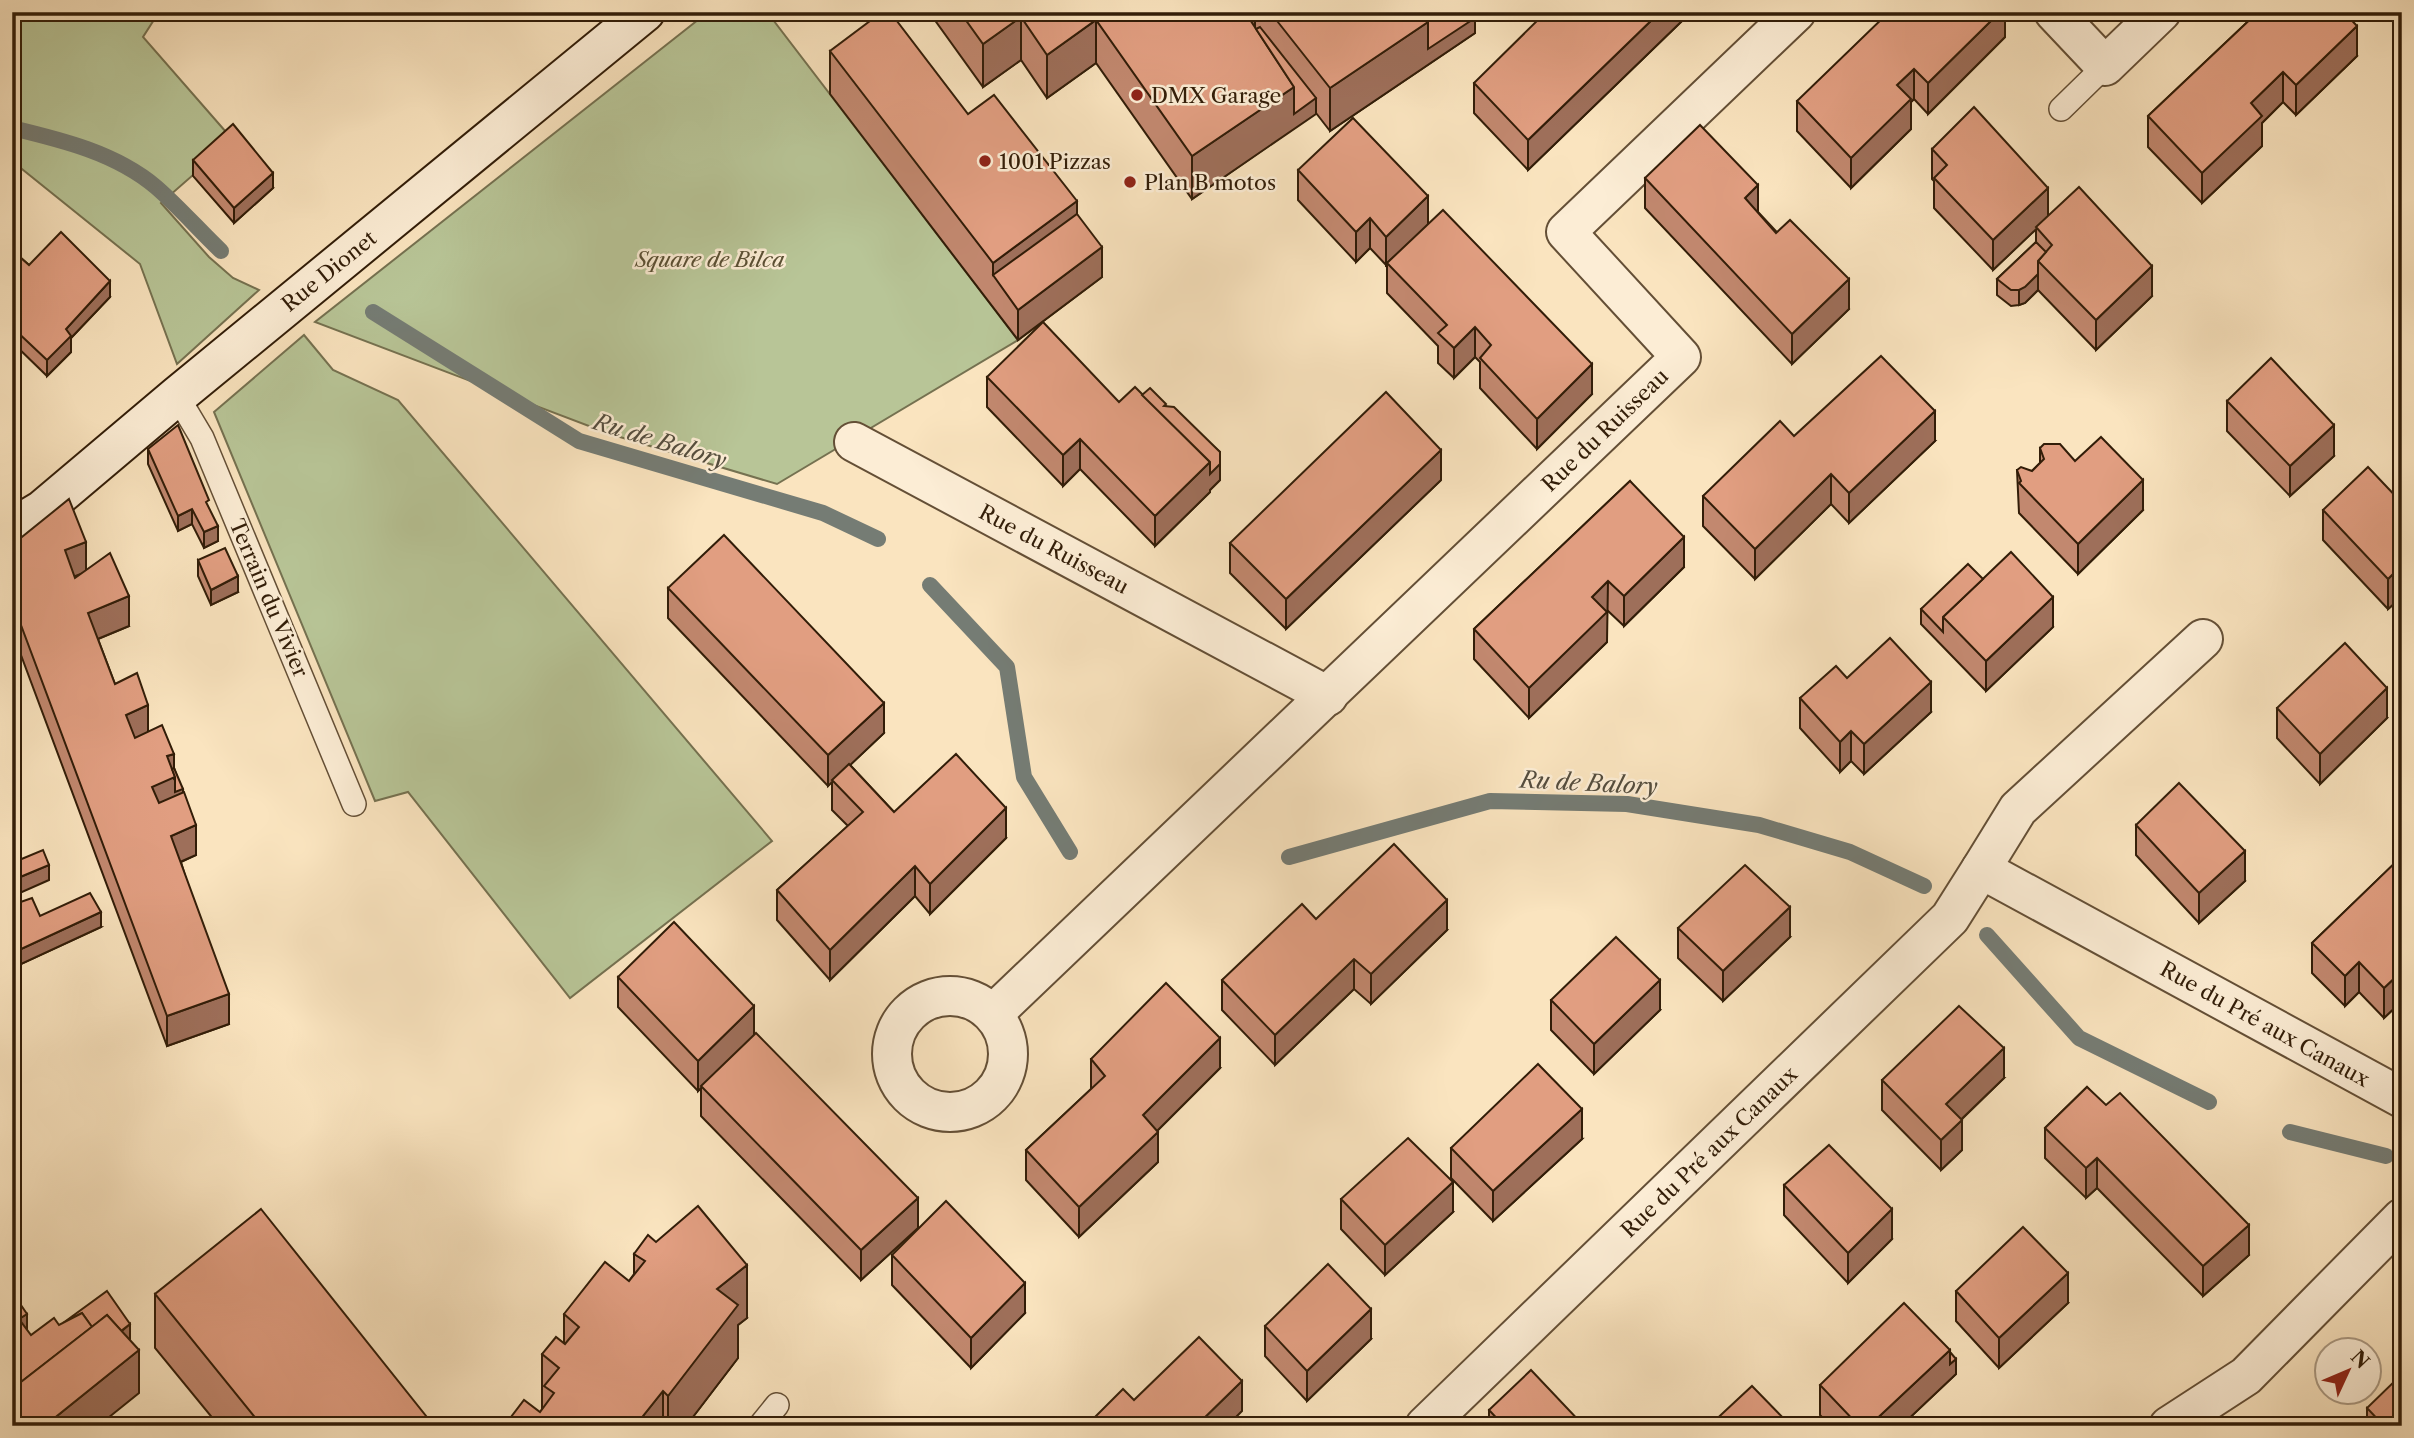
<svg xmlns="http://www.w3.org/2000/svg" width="2414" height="1438" viewBox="0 0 2414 1438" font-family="'Libre Caslon Text',serif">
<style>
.green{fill:#b8c597;stroke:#757150;stroke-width:2}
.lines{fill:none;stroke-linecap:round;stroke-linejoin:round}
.stream{stroke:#757c74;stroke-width:16}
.lane-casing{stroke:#644f36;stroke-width:26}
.street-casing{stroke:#644f36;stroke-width:42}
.secondary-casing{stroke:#321d08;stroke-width:42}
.lane{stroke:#fcedd5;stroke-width:23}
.street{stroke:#fcedd5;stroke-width:38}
.secondary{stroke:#fcedd5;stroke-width:38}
.wall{fill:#c2886f;stroke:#321d08;stroke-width:2}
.shaded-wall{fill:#9e6f5a;stroke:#321d08;stroke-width:2}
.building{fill:#e19e81;stroke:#321d08;stroke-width:2}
.poi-dot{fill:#8f2418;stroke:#fcedd5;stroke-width:2.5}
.labels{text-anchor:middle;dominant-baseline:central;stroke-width:5;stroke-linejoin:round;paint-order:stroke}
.poi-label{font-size:21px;fill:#321d08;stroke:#fcedd5;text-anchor:start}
.park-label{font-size:21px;font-style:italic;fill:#5a4f33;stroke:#fcedd5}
.street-label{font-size:21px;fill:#321d08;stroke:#fcedd5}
.water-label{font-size:23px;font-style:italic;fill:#544d3e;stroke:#fcedd5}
</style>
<rect width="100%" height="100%" fill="#fae4bf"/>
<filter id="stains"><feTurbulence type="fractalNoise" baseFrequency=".00286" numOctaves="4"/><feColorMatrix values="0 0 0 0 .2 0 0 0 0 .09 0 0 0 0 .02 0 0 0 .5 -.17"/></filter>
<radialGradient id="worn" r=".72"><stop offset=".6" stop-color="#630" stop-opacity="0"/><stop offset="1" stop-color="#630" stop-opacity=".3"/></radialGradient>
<!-- green -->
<g class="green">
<polygon points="12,12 159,12 143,37 233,140 161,203 209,257 233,278 259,290 177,364 140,264 12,161"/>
<polygon points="708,12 767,12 1018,340 777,484 610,434 315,322"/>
<polygon points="304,335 333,370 398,400 772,841 570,998 408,792 375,801 214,412"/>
</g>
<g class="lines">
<!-- stream -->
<g class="stream">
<path d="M12,128C62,140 116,153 156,187C179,207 199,230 221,251"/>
<polyline points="373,312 579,441 823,513 878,539"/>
<polyline points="930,585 1007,667 1024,777 1070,852"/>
<polyline points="1289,857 1490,801 1627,804 1759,825 1850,852 1924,886"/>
<polyline points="1987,935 2079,1038 2209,1102"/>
<polyline points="2290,1132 2386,1156"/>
</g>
<!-- lane casing -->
<g class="lane-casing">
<g id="lane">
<polyline points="2061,109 2105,66"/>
<polyline points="177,396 202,438 354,804"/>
<polyline points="760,1426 777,1405"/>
</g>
</g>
<!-- street casing -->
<g class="street-casing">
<g id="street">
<polyline points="2054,12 2105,66 2161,12"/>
<polyline points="854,442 1328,696"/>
<polyline points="2203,639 2018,809 1981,869 2402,1098"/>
<circle cx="950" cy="1054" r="58"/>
<polyline points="993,1014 1681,357 1566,232 1796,12"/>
<polyline points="1425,1426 1950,918 1981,869"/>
<polyline points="2169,1426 2246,1376 2402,1218"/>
</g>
</g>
<!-- secondary casing -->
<g class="secondary-casing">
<polyline id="secondary" points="12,528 42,510 177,396 645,12"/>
</g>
<!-- lane -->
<use href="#lane" class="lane"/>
<!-- street -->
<use href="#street" class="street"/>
<!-- secondary -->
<use href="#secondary" class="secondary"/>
</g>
<!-- wall -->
<g class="wall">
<polygon points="929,12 1471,12 1475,33 1330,131 1316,113 1192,199 1096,63 1047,98 1021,60 983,87"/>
<polygon points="1685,12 1685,18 1528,170 1474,113 1474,83"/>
<polygon points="2005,12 2005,37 1928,114 1914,99 1911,102 1911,129 1851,188 1797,131 1797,101"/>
<polygon points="2258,12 2357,56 2296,115 2283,102 2262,123 2262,146 2202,203 2148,147 2148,116"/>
<polygon points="830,51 968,114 1077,214 1102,277 1018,340 830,94"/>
<polygon points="1932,149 2048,216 2152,296 2096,350 2038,290 2025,303 2019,305 2011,306 1997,295 1997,279 2036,242 2036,229 1993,270 1934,208 1934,181 1932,179"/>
<polygon points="193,160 273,188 234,223 193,176"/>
<polygon points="1298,170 1428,224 1592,394 1537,449 1480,388 1480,362 1475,357 1454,378 1438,363 1438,346 1387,293 1387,266 1370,248 1356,262 1298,200"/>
<polygon points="1645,178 1758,212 1849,309 1792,364 1645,208"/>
<polygon points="12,250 29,265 110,297 71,338 71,352 47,376 12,342"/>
<polygon points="987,377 1119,402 1142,395 1166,406 1220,452 1220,480 1210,490 1210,492 1155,546 1080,469 1063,486 987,407"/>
<polygon points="2227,401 2334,456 2290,496 2227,431"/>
<polygon points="1794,436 1935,441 1849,523 1831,504 1755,579 1703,526 1703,496"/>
<polygon points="2040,448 2075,461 2143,510 2078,574 2019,513 2017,470 2032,471 2040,463"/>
<polygon points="148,449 209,509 218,541 204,548 192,524 178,531 148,464"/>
<polygon points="1441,480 1286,629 1230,573 1230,543"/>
<polygon points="1630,481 1684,567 1624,626 1608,611 1607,612 1607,642 1529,718 1474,659 1474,629"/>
<polygon points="2402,503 2402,608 2396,602 2388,609 2323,540 2323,510"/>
<polygon points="12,545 86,570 129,626 98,639 115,684 174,768 183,793 196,855 181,862 229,1024 167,1046 12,631"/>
<polygon points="198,560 238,592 211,605 198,576"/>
<polygon points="1983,579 2053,627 1986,691 1921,624 1921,609"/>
<polygon points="668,588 884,733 850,765 894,812 1006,838 930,914 915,896 830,980 777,920 777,890 848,826 832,810 832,781 828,786 668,618"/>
<polygon points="1847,678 1931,712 1864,774 1851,761 1840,772 1800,728 1800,698"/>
<polygon points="2277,708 2387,718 2320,784 2277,738"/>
<polygon points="2136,825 2245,881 2199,923 2136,855"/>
<polygon points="2402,856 2402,1001 2384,1018 2359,992 2345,1006 2312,973 2312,943"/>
<polygon points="12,905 40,916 101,927 19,965 12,949"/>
<polygon points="1316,919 1447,930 1371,1004 1354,989 1275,1065 1222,1010 1222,980"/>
<polygon points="1678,928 1790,937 1723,1001 1678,958"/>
<polygon points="618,977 754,1035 918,1228 861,1280 701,1116 701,1087 698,1091 618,1007"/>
<polygon points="1551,1000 1660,1010 1594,1074 1551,1030"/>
<polygon points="1091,1059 1220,1068 1157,1131 1158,1162 1079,1237 1026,1180 1026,1150 1091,1089"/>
<polygon points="2004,1078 1961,1120 1962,1150 1941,1170 1882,1110 1882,1080"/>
<polygon points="2087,1087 2249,1255 2203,1296 2097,1188 2086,1198 2045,1158 2045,1128"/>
<polygon points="1582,1139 1493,1221 1451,1178 1451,1148"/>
<polygon points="1784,1185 1892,1239 1848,1283 1784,1215"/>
<polygon points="1341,1199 1453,1212 1385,1275 1341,1229"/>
<polygon points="634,1254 747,1318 738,1325 738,1358 686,1426 504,1426 540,1412 543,1408 542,1408 542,1354 564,1343 564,1314 629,1281 634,1274"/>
<polygon points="892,1255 1025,1313 971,1368 892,1285"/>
<polygon points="1956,1291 2068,1303 1999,1368 1956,1321"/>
<polygon points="155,1294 434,1426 219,1426 155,1348"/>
<polygon points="1265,1326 1371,1339 1307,1401 1265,1356"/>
<polygon points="1950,1352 1956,1374 1901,1426 1830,1426 1820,1415 1820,1385"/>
<polygon points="2367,1408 2402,1426 2367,1426"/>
<polygon points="1489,1410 1584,1426 1489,1426"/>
</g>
<!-- shaded-wall -->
<g class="shaded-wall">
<polygon points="1243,12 1255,12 1255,45"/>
<polygon points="1660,12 1685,12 1685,18 1528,170 1528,140"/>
<polygon points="2000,12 2005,12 2005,37 1928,114 1928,83"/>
<polygon points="1021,17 1021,60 983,87 983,44"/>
<polygon points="1475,18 1475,33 1330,131 1330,88 1428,22"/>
<polygon points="1096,20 1096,63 1047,98 1047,55"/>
<polygon points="2357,26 2357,56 2296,115 2296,85"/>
<polygon points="1914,69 1914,99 1911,102 1911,129 1851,188 1851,158 1897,85"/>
<polygon points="2283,72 2283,102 2262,123 2262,146 2202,203 2202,173 2251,103"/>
<polygon points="1294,87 1316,98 1316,114 1192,199 1192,156"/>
<polygon points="273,173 273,188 234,223 234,208"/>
<polygon points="1758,185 1758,215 1745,198"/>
<polygon points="2048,188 2048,218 1993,270 1993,240"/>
<polygon points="1428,196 1428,226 1387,263 1386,267 1386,237"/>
<polygon points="1077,201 1077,244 993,275 993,263"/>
<polygon points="1370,218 1370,248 1356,262 1356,232"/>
<polygon points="1102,247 1102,277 1018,340 1018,310"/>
<polygon points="2152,266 2152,296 2096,350 2096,320"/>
<polygon points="2038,274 2038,290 2025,303 2019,305 2019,290"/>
<polygon points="1849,279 1849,309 1792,364 1792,334"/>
<polygon points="110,281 110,297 71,338 71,352 47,376 47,360 66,329"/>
<polygon points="1475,327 1475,357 1454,378 1454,348"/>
<polygon points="1592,364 1592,394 1537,449 1537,419"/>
<polygon points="1935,411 1935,441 1849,523 1849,493"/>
<polygon points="2334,425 2334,456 2290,496 2290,466"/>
<polygon points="1080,439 1080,469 1063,486 1063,455"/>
<polygon points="1441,450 1441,480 1286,629 1286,599"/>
<polygon points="1210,462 1220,464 1220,480 1210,490 1210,492 1155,546 1155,516"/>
<polygon points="1831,474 1831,504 1755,579 1755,549"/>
<polygon points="2143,480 2143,510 2078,574 2078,544"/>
<polygon points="192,509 192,524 178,531 178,516"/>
<polygon points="218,526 218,541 204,548 204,532"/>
<polygon points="1684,537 1684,567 1624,626 1624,596"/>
<polygon points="86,542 86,572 65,580 65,550"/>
<polygon points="2396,571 2396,602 2388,609 2388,579"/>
<polygon points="238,576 238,592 211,605 211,590"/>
<polygon points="1608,581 1607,642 1529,718 1529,688 1592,597"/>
<polygon points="129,596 129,626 88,643 88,613"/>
<polygon points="2053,597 2053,627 1986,691 1986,661"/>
<polygon points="1931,682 1931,712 1864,774 1864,744"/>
<polygon points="2387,688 2387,718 2320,784 2320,754"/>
<polygon points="884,703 884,733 828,786 828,755"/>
<polygon points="148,705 148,735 126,745 126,715"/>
<polygon points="1851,731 1851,761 1840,772 1840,742"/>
<polygon points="174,754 174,778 175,777 183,789 183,805 152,817 152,787 167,756"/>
<polygon points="18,808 18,823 12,826 12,811"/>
<polygon points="1006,808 1006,838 930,914 930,884"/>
<polygon points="196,825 196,855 171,866 171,836"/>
<polygon points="2245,851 2245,881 2199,923 2199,893"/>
<polygon points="49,865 49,880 13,896 13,880"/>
<polygon points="915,866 915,896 830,980 830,950"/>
<polygon points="1447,900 1447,930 1371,1004 1371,974"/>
<polygon points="1790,907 1790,937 1723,1001 1723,971"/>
<polygon points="101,912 101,927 19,965 19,950"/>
<polygon points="1354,959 1354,989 1275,1065 1275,1035"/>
<polygon points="2359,962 2359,992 2345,1006 2345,976"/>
<polygon points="2402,971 2402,1001 2384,1018 2384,988"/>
<polygon points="1660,980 1660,1010 1594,1074 1594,1044"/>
<polygon points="229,994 229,1024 167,1046 167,1016"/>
<polygon points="754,1006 754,1036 698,1091 698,1061"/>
<polygon points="1220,1038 1220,1068 1143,1145 1143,1115"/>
<polygon points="2004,1048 2004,1078 1946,1134 1946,1104"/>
<polygon points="1582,1109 1582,1139 1493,1221 1493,1191"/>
<polygon points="1962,1120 1962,1150 1941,1170 1941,1140"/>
<polygon points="1158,1132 1158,1162 1079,1237 1079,1207"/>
<polygon points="2097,1158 2097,1188 2086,1198 2086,1168"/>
<polygon points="1453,1182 1453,1212 1385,1275 1385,1245"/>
<polygon points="918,1198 918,1228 861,1280 861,1250"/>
<polygon points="1892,1209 1892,1239 1848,1283 1848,1253"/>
<polygon points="2249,1225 2249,1255 2203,1296 2203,1266"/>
<polygon points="747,1265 747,1318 738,1325 738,1358 686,1426 668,1426 668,1396 717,1289"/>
<polygon points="2068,1273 2068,1303 1999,1368 1999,1338"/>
<polygon points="1025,1283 1025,1313 971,1368 971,1338"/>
<polygon points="1371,1309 1371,1339 1307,1401 1307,1371"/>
<polygon points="27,1314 27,1344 19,1319"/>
<polygon points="130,1324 130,1339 19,1426 12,1426"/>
<polygon points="139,1350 139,1393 98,1426 52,1426 52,1420"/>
<polygon points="1950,1350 1950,1364 1956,1359 1956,1374 1901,1426 1869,1426"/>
<polygon points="1242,1381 1242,1411 1227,1426 1196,1426"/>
<polygon points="663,1391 663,1426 635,1426"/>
</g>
<!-- building -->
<g class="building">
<polygon points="882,12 890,12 968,114 994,95 1077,201 993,263 830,51"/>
<polygon points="960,12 1245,12 1294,87 1192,156 1096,20 1047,55 1021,17 983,44"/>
<polygon points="1270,12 1420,12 1428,22 1330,88"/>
<polygon points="1420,12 1471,12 1475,18 1428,49 1428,22"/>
<polygon points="1546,12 1660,12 1528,140 1474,83"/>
<polygon points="1889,12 2000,12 1928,83 1914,69 1897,85 1911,99 1851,158 1797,101"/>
<polygon points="2258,12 2344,12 2357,26 2296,85 2283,72 2251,103 2262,116 2202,173 2148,116"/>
<polygon points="1260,27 1316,98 1294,114 1294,87 1256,29"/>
<polygon points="1974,107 2048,188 1993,240 1934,178 1947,165 1932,149"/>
<polygon points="1353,118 1428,196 1386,237 1370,218 1356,232 1298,170"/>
<polygon points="233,124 273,173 234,208 193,160"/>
<polygon points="1700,125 1758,185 1745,198 1776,233 1790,220 1849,279 1792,334 1645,178"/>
<polygon points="2079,187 2152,266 2096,320 2038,261 2052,245 2036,227"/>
<polygon points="1443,210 1592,364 1537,419 1480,358 1491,345 1475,327 1454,348 1438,333 1447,325 1387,263"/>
<polygon points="1077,214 1102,247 1018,310 993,275"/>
<polygon points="61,232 110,281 66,329 71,336 47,360 12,327 12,250 29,265"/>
<polygon points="2036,242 2046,252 2038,261 2038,274 2025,287 2019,290 2011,290 1997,279"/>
<polygon points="1043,322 1119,402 1135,387 1210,462 1155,516 1080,439 1063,455 987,377"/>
<polygon points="1881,356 1935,411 1849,493 1831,474 1755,549 1703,496 1780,421 1794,436"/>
<polygon points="2271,358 2334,425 2290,466 2227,401"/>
<polygon points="1150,388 1166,404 1164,406 1174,407 1220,452 1220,464 1210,474 1210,462 1142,395"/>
<polygon points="1386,392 1441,450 1286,599 1230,543"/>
<polygon points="178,425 209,500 206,502 218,526 204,532 192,509 178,516 148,449"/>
<polygon points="2101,437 2143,480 2078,544 2019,483 2021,481 2017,470 2021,467 2032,471 2044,459 2040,448 2044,444 2060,444 2075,461"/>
<polygon points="2368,467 2402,503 2402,578 2396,571 2388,579 2323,510"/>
<polygon points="1630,481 1684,537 1624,596 1608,581 1592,597 1607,612 1529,688 1474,629"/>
<polygon points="69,499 86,542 65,550 75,578 110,553 129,596 88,613 115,684 137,673 148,705 126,715 135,738 162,725 174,754 167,756 175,777 152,787 159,803 184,792 196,825 171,836 229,994 167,1016 12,601 12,545"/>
<polygon points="724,535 884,703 828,755 668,588"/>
<polygon points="225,548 238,576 211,590 198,560"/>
<polygon points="2011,552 2053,597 1986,661 1943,617"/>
<polygon points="1968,564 1983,579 1943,617 1943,632 1921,609"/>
<polygon points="1890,638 1931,682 1864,744 1851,731 1840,742 1800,698 1836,666 1847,678"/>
<polygon points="2345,643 2387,688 2320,754 2277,708"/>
<polygon points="956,754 1006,808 930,884 915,866 830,950 777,890 863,812 832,780 849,764 894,812"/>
<polygon points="174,768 183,789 175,792 175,777 172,769"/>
<polygon points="2179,783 2245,851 2199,893 2136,825"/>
<polygon points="12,795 18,808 12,811"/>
<polygon points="1394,844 1447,900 1371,974 1354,959 1275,1035 1222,980 1302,904 1316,919"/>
<polygon points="43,850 49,865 13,880 12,863"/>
<polygon points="2402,856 2402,971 2384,988 2359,962 2345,976 2312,943"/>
<polygon points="1745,865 1790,907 1723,971 1678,928"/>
<polygon points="90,893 101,912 19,950 12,934 12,905 32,898 40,916"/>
<polygon points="674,922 754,1006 698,1061 618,977"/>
<polygon points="1616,937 1660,980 1594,1044 1551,1000"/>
<polygon points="1166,983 1220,1038 1143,1115 1158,1132 1079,1207 1026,1150 1105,1076 1091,1059"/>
<polygon points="1959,1006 2004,1048 1946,1104 1962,1120 1941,1140 1882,1080"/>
<polygon points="756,1033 918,1198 861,1250 701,1086"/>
<polygon points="1538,1064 1582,1109 1493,1191 1451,1148"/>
<polygon points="2087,1087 2106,1105 2120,1093 2249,1225 2203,1266 2097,1158 2086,1168 2045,1128"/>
<polygon points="1408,1138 1453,1182 1385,1245 1341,1199"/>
<polygon points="1829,1145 1892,1209 1848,1253 1784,1185"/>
<polygon points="946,1201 1025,1283 971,1338 892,1255"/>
<polygon points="698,1206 747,1265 717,1289 738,1305 668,1396 663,1391 635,1426 504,1426 524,1400 540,1412 554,1393 544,1386 559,1368 542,1354 556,1337 565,1344 579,1327 564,1314 605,1262 629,1281 645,1261 634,1254 648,1235 656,1242"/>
<polygon points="261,1209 434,1426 262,1426 155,1294"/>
<polygon points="2023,1227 2068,1273 1999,1338 1956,1291"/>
<polygon points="1328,1264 1371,1309 1307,1371 1265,1326"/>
<polygon points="107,1291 130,1324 121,1331 107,1315 92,1327 82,1313 63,1323"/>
<polygon points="12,1292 27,1314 19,1319 31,1335 54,1318 59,1325 82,1313 92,1327 12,1389"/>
<polygon points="1904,1303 1950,1350 1869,1426 1859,1426 1820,1385"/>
<polygon points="107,1315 139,1350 52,1420 56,1426 12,1426 12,1389"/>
<polygon points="1199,1337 1242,1381 1196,1426 1157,1426 1155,1425 1154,1426 1086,1426 1123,1389 1134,1400"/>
<polygon points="1950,1352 1956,1359 1950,1364"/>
<polygon points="1531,1370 1584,1426 1504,1426 1489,1410"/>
<polygon points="2402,1374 2402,1426 2384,1426 2367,1408"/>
<polygon points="1752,1386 1791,1426 1709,1426"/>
<polygon points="1991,1419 1997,1426 1984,1426"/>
</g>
<!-- markers -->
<g class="poi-dot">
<circle cx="1137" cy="95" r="7"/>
<circle cx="985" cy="161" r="7"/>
<circle cx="1130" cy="182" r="7"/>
</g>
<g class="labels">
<!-- poi labels -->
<g class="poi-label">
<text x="1151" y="95">DMX Garage</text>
<text x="999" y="161">1001 Pizzas</text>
<text x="1144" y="182">Plan B motos</text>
</g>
<!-- park labels -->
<g class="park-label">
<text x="710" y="259">Square de Bilca</text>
</g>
<!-- street labels -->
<g class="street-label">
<text transform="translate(329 271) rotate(-39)">Rue Dionet</text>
<text transform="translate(1605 430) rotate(-44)">Rue du Ruisseau</text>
<text transform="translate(1054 549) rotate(28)">Rue du Ruisseau</text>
<text transform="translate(269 598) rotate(67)">Terrain du Vivier</text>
<text transform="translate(2265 1024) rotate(29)">Rue du Pré aux Canaux</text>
<text transform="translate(1709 1152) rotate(-44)">Rue du Pré aux Canaux</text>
</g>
<!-- water labels -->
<g class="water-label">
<text transform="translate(660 441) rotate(17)">Ru de Balory</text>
<text transform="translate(1589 783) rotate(3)">Ru de Balory</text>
</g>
</g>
<!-- margin -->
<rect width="2414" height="1438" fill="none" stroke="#fae4bf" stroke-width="42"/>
<rect x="14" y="14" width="2386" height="1410" fill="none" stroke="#321d08" stroke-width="3.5"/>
<rect x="21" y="21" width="2372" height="1396" fill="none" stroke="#321d08" stroke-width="2"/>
<!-- north arrow -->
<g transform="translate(2348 1371) rotate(46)"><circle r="33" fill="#fcedd5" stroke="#ab9a83" stroke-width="2"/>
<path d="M0-5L12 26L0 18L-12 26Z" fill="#8f2418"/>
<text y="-10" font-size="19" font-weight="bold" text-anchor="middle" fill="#321d08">N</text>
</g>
<rect width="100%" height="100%" filter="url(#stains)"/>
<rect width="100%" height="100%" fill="url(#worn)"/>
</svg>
